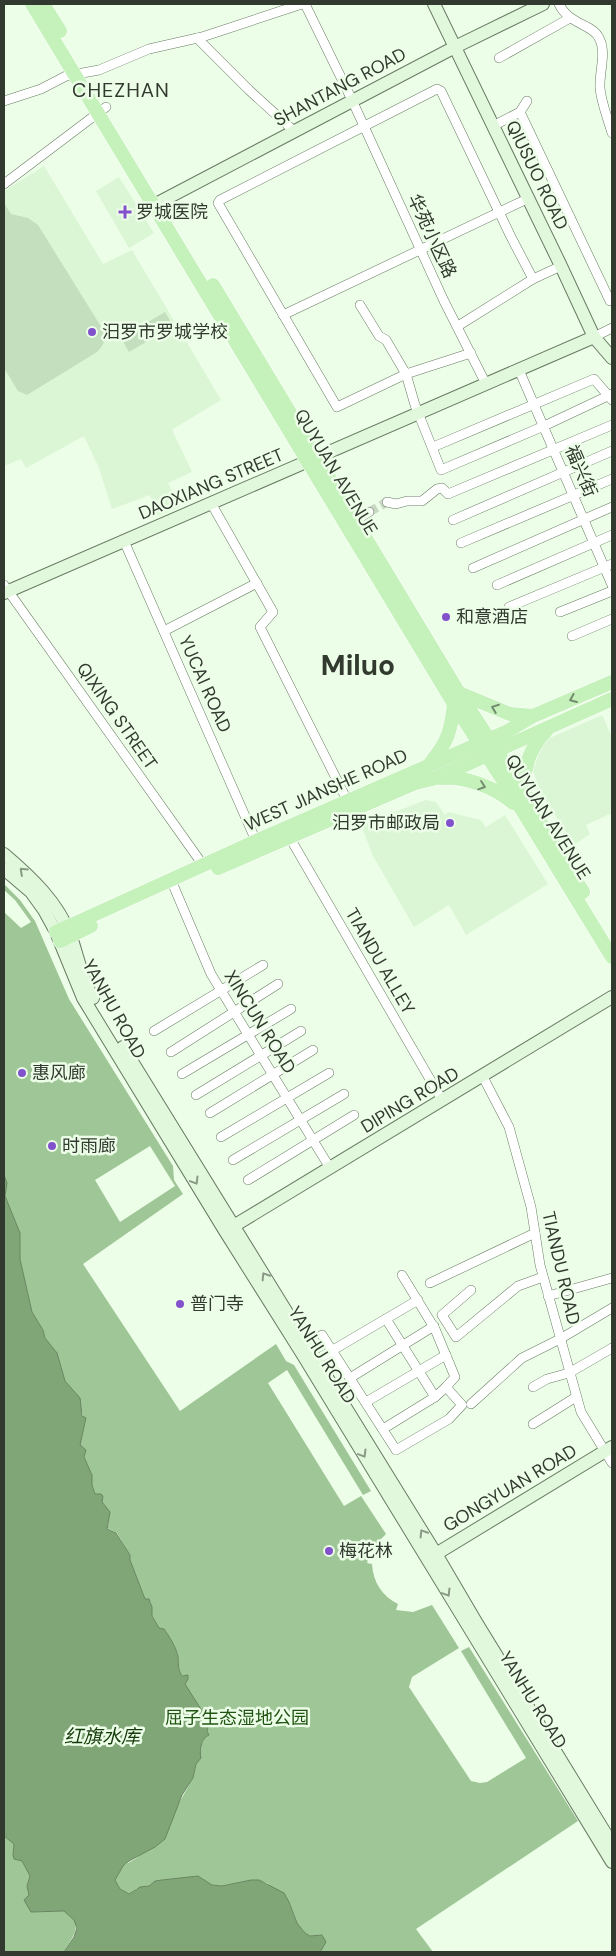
<svg xmlns="http://www.w3.org/2000/svg" width="616" height="1956" viewBox="0 0 616 1956" font-family="'DM Sans','Noto Sans SC',sans-serif">
<style>
.built{fill:#dbf6d5}
.green{fill:#c3dfbd}
.forest{fill:#9fc696;fill-rule:evenodd}
.water{fill:#80a677;stroke:#698662}
.lines{fill:none;stroke-linecap:round;stroke-linejoin:round}
.street-tunnel{stroke:#c8d7c3;stroke-width:9;stroke-dasharray:9 4.5;stroke-linecap:butt}
.street-casing{stroke:#687b63;stroke-width:10}
.secondary-casing{stroke:#687b63;stroke-width:14}
.primary-casing{stroke:#fff;stroke-width:15}
.street{stroke:#fff;stroke-width:9}
.secondary{stroke:#e2f8dd;stroke-width:12}
.primary{stroke:#c5f1bb;stroke-width:14}
.oneway{stroke:#748c6f}
.oneway2{stroke:#8a9986}
.poi-dot{fill:#8152cb;stroke:#edfee8;stroke-width:2}
.labels{text-anchor:middle;dominant-baseline:central;stroke-width:5;stroke-linejoin:round;paint-order:stroke}
.street-label{font-size:18px;fill:#323a30;stroke:#edfee8}
.poi-label{font-size:18px;fill:#323a30;stroke:#edfee8;text-anchor:start}
.park-label{font-size:18px;fill:#225414;stroke:#edfee8}
.water-label{font-size:19px;font-style:italic;fill:#143a09;stroke:#edfee8}
.quarter-label{font-size:20px;letter-spacing:1px;fill:#323a30;stroke:#edfee8}
.town-label{font-size:28px;font-weight:bold;fill:#323a30;stroke:#edfee8}
</style>
<rect width="100%" height="100%" fill="#edfee8"/>
<!-- built -->
<g class="built">
<polygon points="44,166 103,264 132,250 221,400 173,429 173,432 192,472 168,483 180,507 158,516 150,495 112,509 99,468 84,436 26,468 21,459 4,466 4,191"/>
<polygon points="119,177 154,233 129,248 96,191"/>
<polygon points="602,715 612,737 612,813 586,825 590,834 574,845 540,791 533,770 541,747 550,738"/>
<polygon points="426,800 436,802 445,815 448,812 481,820 486,827 505,815 548,884 466,935 449,905 414,927 373,856 361,825"/>
</g>
<!-- green -->
<g class="green">
<path d="M4,203L11,214L28,218L38,225L105,333C105,342 103,346 97,352L27,395L18,391L4,368Z"/>
<polygon points="165,312 173,326 129,352 121,338"/>
</g>
<!-- forest -->
<g class="forest">
<path d="M4,884L20,900L35,921L69,999L173,1166L174,1180L183,1194L83,1264L180,1411L276,1344L286,1361L294,1365L371,1491L363,1495L287,1370L268,1383L344,1506L361,1496L386,1534L373,1547L367,1563L372,1564C373,1582 382,1596 398,1604L396,1610L413,1612L432,1605L459,1648L412,1677L409,1687L471,1781L480,1783L487,1782L526,1758L461,1651L469,1647L578,1821L416,1929L433,1952H320C323,1946 327,1942 322,1935L310,1936L305,1933L297,1923L290,1904L281,1892L271,1887L267,1883L251,1880L222,1886L212,1885L198,1877L162,1880L155,1881L149,1886L137,1888L129,1894L120,1889L115,1880L123,1866L138,1857L179,1803L193,1778L199,1750L205,1737L209,1734L207,1731L208,1727L204,1714L184,1684L186,1682L184,1676L180,1674C177,1667 179,1662 178,1654C175,1646 169,1636 164,1629L159,1628L152,1616L151,1602L145,1599L130,1560V1555L117,1533L107,1528C112,1517 104,1501 95,1495L92,1485V1475L84,1457L86,1450L79,1445L85,1423L81,1409L77,1396L65,1381L57,1353L45,1338L43,1330L32,1312L20,1259V1233L5,1196L7,1183L4,1175V912L21,928L31,922L15,900L4,890ZM150,1146L175,1186L120,1222L95,1180Z"/>
<path d="M4,1836L14,1844L13,1855L22,1861L30,1876L27,1886L35,1912L65,1911C86,1924 72,1937 64,1952H4Z"/>
</g>
<!-- water -->
<path class="water" d="M4,1175L7,1183L5,1196L20,1233V1259L32,1312L43,1330L45,1338L57,1353L65,1381L80,1398L82,1416L86,1418L80,1445L86,1450L84,1457L92,1475V1485L95,1494H101L103,1496L102,1502L110,1512L107,1529L116,1533L130,1555V1560L145,1599H149L152,1607V1616L159,1628L164,1629C169,1636 176,1647 178,1656C179,1664 177,1668 182,1676L188,1675V1679L185,1684L204,1714L208,1727L207,1731L209,1735C201,1738 199,1751 201,1758L196,1764L193,1778L182,1795L165,1839L155,1847L129,1861L123,1866L115,1880L120,1889L129,1894L140,1887L149,1886L155,1881L162,1880L198,1876L212,1885L222,1886L251,1880H259L284,1893L289,1902L297,1923L305,1933L310,1936L322,1935L326,1942L320,1952H64L74,1937L77,1928L74,1920L64,1911L31,1912L24,1900L29,1895L27,1886L30,1876L22,1861L14,1859L13,1855L14,1844L4,1836Z"/>
<g class="lines">
<!-- street-tunnel -->
<polyline class="street-tunnel" points="369,512 387,502"/>
<!-- street casing -->
<g class="street-casing">
<g id="street">
<polyline points="305,4 352,100 444,301 486,384"/>
<path d="M559,4C569,25 593,24 599,38C607,52 599,72 600,88C601,102 608,119 612,133"/>
<polyline points="197,38 249,90 294,131"/>
<polyline points="499,58 570,18"/>
<polyline points="4,101 41,89 66,76 99,70 149,49 202,37 302,4"/>
<polyline points="520,112 610,301"/>
<polyline points="493,126 520,112 527,101"/>
<polyline points="4,184 106,107"/>
<polyline points="360,305 379,336 386,340 406,374 415,405 441,470 544,426 612,394"/>
<polyline points="283,315 529,198"/>
<polyline points="458,326 533,279 561,266"/>
<polyline points="594,337 612,328"/>
<polyline points="471,353 406,374 337,407 218,203 220,200 437,89 441,91 511,237 533,279"/>
<polyline points="519,370 612,585"/>
<polyline points="433,447 594,379 612,400"/>
<polyline points="387,502 396,504 407,501 422,501 437,489 442,488 448,494 612,425"/>
<polyline points="211,503 273,612 260,627 348,802"/>
<polyline points="453,520 612,451"/>
<polyline points="355,521 369,512"/>
<polyline points="124,541 256,841"/>
<polyline points="461,543 612,479"/>
<polyline points="473,568 612,507"/>
<polyline points="4,585 203,865"/>
<polyline points="497,585 612,535"/>
<polyline points="509,607 612,564"/>
<polyline points="560,612 612,591"/>
<polyline points="164,631 257,583"/>
<polyline points="572,636 612,619"/>
<polyline points="290,838 442,1100"/>
<polyline points="174,887 211,974 330,1168"/>
<polyline points="154,1031 263,965"/>
<polyline points="171,1052 278,984"/>
<polyline points="182,1074 291,1009"/>
<polyline points="483,1077 509,1127 531,1207 540,1265 581,1412 612,1463"/>
<polyline points="196,1095 301,1031"/>
<polyline points="210,1113 313,1050"/>
<polyline points="221,1137 329,1073"/>
<polyline points="233,1160 344,1094"/>
<polyline points="248,1180 354,1115"/>
<polyline points="430,1283 535,1233"/>
<polyline points="471,1290 442,1315 456,1337 518,1286 543,1277"/>
<polyline points="548,1296 612,1278"/>
<polyline points="386,1319 435,1397"/>
<polyline points="322,1335 396,1450 449,1419 462,1405 446,1387 455,1377 435,1329 402,1275"/>
<polyline points="316,1360 418,1300"/>
<polyline points="350,1378 434,1326"/>
<polyline points="533,1387 547,1379 569,1373 612,1348"/>
<polyline points="366,1402 446,1355"/>
<polyline points="471,1404 522,1358 560,1339 612,1308"/>
<polyline points="533,1424 576,1397"/>
<polyline points="383,1429 435,1397 446,1387"/>
</g>
</g>
<!-- secondary casing -->
<g class="secondary-casing">
<g id="secondary">
<polyline points="434,4 561,266 594,337 612,358"/>
<polyline points="154,205 455,47 543,4"/>
<polyline points="4,593 594,337"/>
<path d="M4,854C31,877 58,902 71,937C78,957 82,980 93,998"/>
<polyline points="4,869 31,892 44,910 56,932 83,998 225,1231 303,1355 612,1862"/>
<polyline points="123,1047 436,1554 476,1622 612,1844"/>
<polyline points="227,1230 612,997"/>
<polyline points="431,1557 612,1447"/>
</g>
</g>
<!-- primary casing -->
<g class="primary-casing">
<g id="primary">
<polyline points="32,4 454,704 522,810 612,957"/>
<polyline points="43,4 60,31"/>
<polyline points="213,285 459,693 505,764 583,892"/>
<polyline points="459,693 510,714 533,716"/>
<path d="M431,762C448,742 451,730 454,704"/>
<path d="M441,778C466,776 494,787 513,803"/>
<path d="M525,793C522,770 530,747 546,731"/>
<polyline points="218,868 415,783 436,778 612,699"/>
<polyline points="56,932 256,841 506,732 533,716 612,682"/>
<polyline points="60,941 91,926"/>
</g>
</g>
<!-- street -->
<use href="#street" class="street"/>
<!-- secondary -->
<use href="#secondary" class="secondary"/>
<!-- primary -->
<use href="#primary" class="primary"/>
</g>
<!-- one-way arrows -->
<defs><path id="oneway-chevron" d="M-2-3.5L2.5 0L-2 3.5" fill="none" stroke-width="1.6" stroke-linecap="round" stroke-linejoin="round" transform="scale(1.25)"/></defs>
<g class="oneway">
<use href="#oneway-chevron" transform="translate(573 699) rotate(157)"/>
<use href="#oneway-chevron" transform="translate(495 708) rotate(-159)"/>
<use href="#oneway-chevron" transform="translate(482 786) rotate(19)"/>
</g>
<g class="oneway2">
<use href="#oneway-chevron" transform="translate(23 871) rotate(-137)"/>
<use href="#oneway-chevron" transform="translate(195 1181) rotate(59)"/>
<use href="#oneway-chevron" transform="translate(265 1276) rotate(-122)"/>
<use href="#oneway-chevron" transform="translate(363 1454) rotate(59)"/>
<use href="#oneway-chevron" transform="translate(423 1533) rotate(-122)"/>
<use href="#oneway-chevron" transform="translate(447 1593) rotate(59)"/>
</g>
<!-- markers -->
<g class="poi-dot">
<path d="M122.5 204.5h5v5h5v5h-5v5h-5v-5h-5v-5h5z"/>
<circle cx="92" cy="332" r="5"/>
<circle cx="446" cy="617" r="5"/>
<circle cx="450" cy="823" r="5"/>
<circle cx="22" cy="1073" r="5"/>
<circle cx="52" cy="1146" r="5"/>
<circle cx="180" cy="1304" r="5"/>
<circle cx="329" cy="1551" r="5"/>
</g>
<g class="labels">
<!-- street labels -->
<g class="street-label">
<text transform="translate(340 87) rotate(-28)">SHANTANG ROAD</text>
<text transform="translate(537 175) rotate(64)">QIUSUO ROAD</text>
<text transform="translate(432 236) rotate(65)">华苑小区路</text>
<text transform="translate(581 471) rotate(67)">福兴街</text>
<text transform="translate(336 472) rotate(59)">QUYUAN AVENUE</text>
<text transform="translate(211 484) rotate(-23)">DAOXIANG STREET</text>
<text transform="translate(205 684) rotate(66)">YUCAI ROAD</text>
<text transform="translate(117 716) rotate(55)">QIXING STREET</text>
<text transform="translate(326 790) rotate(-24)">WEST JIANSHE ROAD</text>
<text transform="translate(548 817) rotate(58)">QUYUAN AVENUE</text>
<text transform="translate(380 961) rotate(60)">TIANDU ALLEY</text>
<text transform="translate(114 1009) rotate(61)">YANHU ROAD</text>
<text transform="translate(260 1022) rotate(58)">XINCUN ROAD</text>
<text transform="translate(410 1100) rotate(-31)">DIPING ROAD</text>
<text transform="translate(561 1268) rotate(77)">TIANDU ROAD</text>
<text transform="translate(322 1355) rotate(58)">YANHU ROAD</text>
<text transform="translate(510 1488) rotate(-31)">GONGYUAN ROAD</text>
<text transform="translate(533 1700) rotate(58)">YANHU ROAD</text>
</g>
<!-- poi labels -->
<g class="poi-label">
<text x="136" y="212">罗城医院</text>
<text x="102" y="332">汨罗市罗城学校</text>
<text x="456" y="617">和意酒店</text>
<text x="440" y="823" text-anchor="end">汨罗市邮政局</text>
<text x="32" y="1073">惠风廊</text>
<text x="62" y="1146">时雨廊</text>
<text x="190" y="1304">普门寺</text>
<text x="339" y="1551">梅花林</text>
</g>
<!-- park labels -->
<g class="park-label">
<text x="237" y="1718">屈子生态湿地公园</text>
</g>
<!-- water labels -->
<g class="water-label">
<text x="102" y="1736">红旗水库</text>
</g>
<!-- quarter labels -->
<g class="quarter-label">
<text x="121" y="90">CHEZHAN</text>
</g>
<!-- town labels -->
<g class="town-label">
<text x="358" y="665">Miluo</text>
</g>
</g>
<!-- border -->
<rect width="616" height="1956" fill="none" stroke="#323a30" stroke-width="10"/>
</svg>
